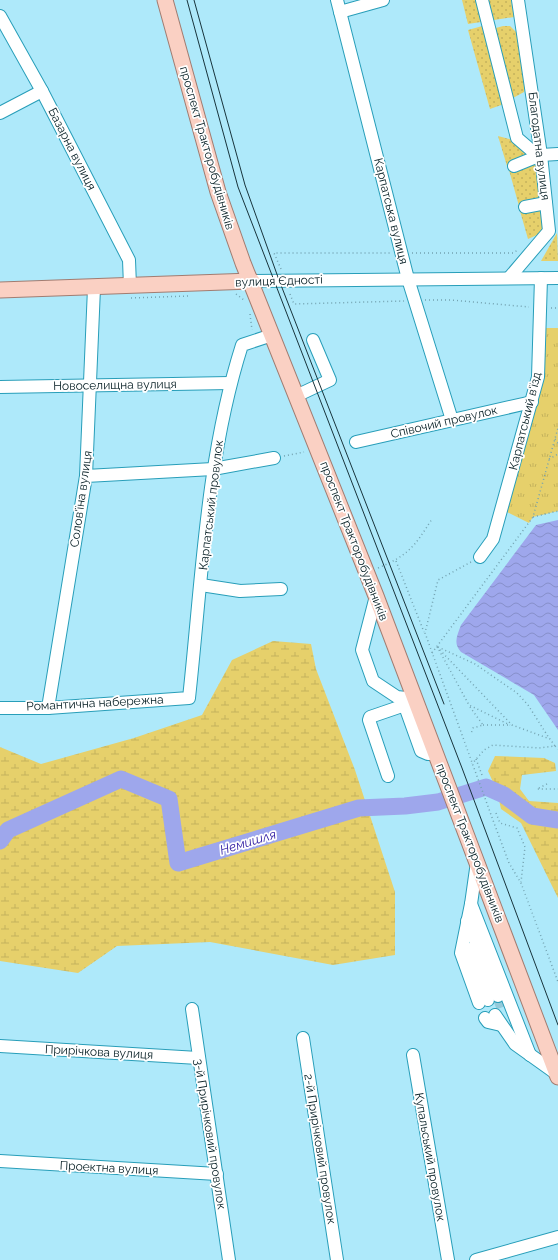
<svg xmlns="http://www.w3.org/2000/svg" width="558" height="1260" viewBox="0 0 558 1260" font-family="Raleway,sans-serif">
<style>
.grass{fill:url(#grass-dots)}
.wetland{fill:url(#wetland-marsh)}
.park{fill:url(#park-tufts)}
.water{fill:url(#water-waves)}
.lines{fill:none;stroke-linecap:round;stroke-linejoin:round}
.river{stroke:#9ea7ec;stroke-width:17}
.minor-tunnel{stroke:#94cada;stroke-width:12;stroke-dasharray:12 6;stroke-linecap:butt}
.minor-casing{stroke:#289eb9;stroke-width:14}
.major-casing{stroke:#a17c71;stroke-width:17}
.path{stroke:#74a3b1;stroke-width:1.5;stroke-dasharray:1 3;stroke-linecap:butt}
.minor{stroke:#fff;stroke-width:12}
.major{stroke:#fad0c3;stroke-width:15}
.tram{stroke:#18343c;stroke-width:1}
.labels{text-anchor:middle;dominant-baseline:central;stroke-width:3.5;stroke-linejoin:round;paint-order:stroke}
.street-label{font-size:12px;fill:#041c22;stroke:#fff}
.water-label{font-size:13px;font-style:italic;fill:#3320a4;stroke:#fff}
</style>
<defs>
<pattern id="grass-dots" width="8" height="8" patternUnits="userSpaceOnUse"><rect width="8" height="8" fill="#e6d06b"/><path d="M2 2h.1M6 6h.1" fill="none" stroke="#c4b25c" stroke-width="1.8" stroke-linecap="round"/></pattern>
<pattern id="wetland-marsh" width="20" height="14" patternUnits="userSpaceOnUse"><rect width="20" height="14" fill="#e6d06b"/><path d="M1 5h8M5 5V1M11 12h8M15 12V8" fill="none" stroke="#c4b25c"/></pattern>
<pattern id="park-tufts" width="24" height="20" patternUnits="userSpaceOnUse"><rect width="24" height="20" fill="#e6d06b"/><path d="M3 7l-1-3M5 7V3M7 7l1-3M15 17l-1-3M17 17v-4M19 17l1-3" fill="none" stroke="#c4b25c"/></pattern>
<pattern id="water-waves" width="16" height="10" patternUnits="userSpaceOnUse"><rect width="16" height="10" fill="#9ea7ec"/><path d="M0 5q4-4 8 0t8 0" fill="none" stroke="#868fca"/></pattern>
</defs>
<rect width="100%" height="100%" fill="#aee9fa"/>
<!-- grass -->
<g class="grass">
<polygon points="462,0 511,0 514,17 468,24"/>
<polygon points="486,25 504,104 490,109 468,30"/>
<polygon points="503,26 510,26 517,33 525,83 524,92 513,98 508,94 493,34 496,28"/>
<polygon points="498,136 517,141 529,157 507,166"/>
<polygon points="539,159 544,201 519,206 509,170"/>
<polygon points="544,205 548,230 528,239 520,211"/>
<polygon points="557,233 558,261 541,261"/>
</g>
<!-- wetland -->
<g class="wetland">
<polygon points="273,641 311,644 316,669 355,770 395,892 395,955 333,965 210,942 117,946 78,973 0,961 0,747 41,764 134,738 202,715 232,660"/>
<polygon points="495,756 544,758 555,763 556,771 522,775 520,789 529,801 558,803 558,898 521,823 501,809 497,791 488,771"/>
</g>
<!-- park -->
<polygon class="park" points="543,328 558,328 558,511 533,517 529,523 505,511"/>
<!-- water -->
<path class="water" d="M558,520V730L534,695L461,652C453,643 457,636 461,625L536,525Z"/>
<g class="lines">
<!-- river -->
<polyline class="river" points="0,841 8,830 121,779 169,799 178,863 359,808 405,806 438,802 486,787 504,795 532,816 558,820"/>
<!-- minor-tunnel -->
<polyline class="minor-tunnel" points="498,996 504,1012"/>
<!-- minor casing -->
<g class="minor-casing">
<g id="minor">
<polyline points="337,0 408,279 452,420"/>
<polyline points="482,0 517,138 531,150 541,155"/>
<polyline points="340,12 383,0"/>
<polyline points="0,16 42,91 129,260 130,286"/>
<polyline points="0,113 42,91"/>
<polyline points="514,166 541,155 558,154"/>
<polyline points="525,207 546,203"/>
<polyline points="509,278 549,231 541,155 518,0"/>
<polyline points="252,281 558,278"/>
<polyline points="0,387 230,383"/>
<polyline points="296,396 330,380 313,340"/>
<polyline points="356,442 532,402"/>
<polyline points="86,476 213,469 274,458"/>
<polyline points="480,557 493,539 538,377 541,278"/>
<polyline points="201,585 240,591 281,589"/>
<polyline points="376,596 362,650 373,681 397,697 415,699"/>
<polyline points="402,698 421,751 428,754 435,753"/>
<path d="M0,708H48L189,698C202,580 206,458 242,345L272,335"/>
<polyline points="48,708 86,476 94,288"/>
<polyline points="388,776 369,720 370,717 405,705"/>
<polyline points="477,862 471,904 461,953 479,1003"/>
<polyline points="471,904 530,1055"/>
<polyline points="467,921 498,996"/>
<polyline points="470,949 488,1000"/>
<polyline points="192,1009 229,1260"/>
<polyline points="495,1015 515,1044 557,1074"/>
<polyline points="485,1018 488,1022 501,1025"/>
<polyline points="303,1038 337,1260"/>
<polyline points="0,1046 198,1058"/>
<polyline points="413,1055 448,1260"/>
<polyline points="0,1161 217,1174"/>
<polyline points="476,1260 558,1237"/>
</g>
</g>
<!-- major casing -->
<g class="major-casing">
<g id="major">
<polyline points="165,0 218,192 243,263 376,596 558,1077"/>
<polyline points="0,290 252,281"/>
</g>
</g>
<!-- path -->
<g class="path">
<polyline points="412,253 513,253 518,250"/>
<polyline points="281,269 274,253 390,253"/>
<polyline points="236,294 244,300"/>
<polyline points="290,294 294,304 404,301"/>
<polyline points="131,298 188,296"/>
<polyline points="425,300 451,300 529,307"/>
<polyline points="551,308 558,308"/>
<polyline points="250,314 252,330"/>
<polyline points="555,439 558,443"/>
<polyline points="284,456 304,452"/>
<polyline points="549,459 558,454"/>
<polyline points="533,517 558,511"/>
<polyline points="396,561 424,632"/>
<polyline points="471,562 438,580 425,633 494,823 509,863 521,883 558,982"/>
<path d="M378,568C409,555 414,547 432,519"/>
<polyline points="437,647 512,725 550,739 555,746 539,748 493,745 484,750 472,764"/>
<polyline points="438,647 475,664 517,693 528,705 549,738"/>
<polyline points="439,650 469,705 510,725"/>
<polyline points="432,653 533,517 558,428"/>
<polyline points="470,707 483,725 473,728 471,734"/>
<polyline points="483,725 510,725"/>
<polyline points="555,746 558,749"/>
<polyline points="476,759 482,775"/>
<polyline points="547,784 537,789 558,789"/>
<polyline points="496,813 500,823 517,828 525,847 521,882"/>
</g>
<!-- minor -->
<use href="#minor" class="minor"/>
<!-- major -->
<use href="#major" class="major"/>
<!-- tram -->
<g class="tram">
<polyline points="187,0 238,187 462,768 558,1025"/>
<polyline points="194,0 245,185 279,280 444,704"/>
</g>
</g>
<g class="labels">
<!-- street labels -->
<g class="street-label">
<text transform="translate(539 146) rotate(83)">Благодатна вулиця</text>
<text transform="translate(207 148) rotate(74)">проспект Тракторобудівників</text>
<text transform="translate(72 149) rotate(63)">Базарна вулиця</text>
<text transform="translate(391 211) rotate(76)">Карпатська вулиця</text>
<text transform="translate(279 281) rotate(-2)">вулиця Єдності</text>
<text transform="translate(115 385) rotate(-1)">Новоселищна вулиця</text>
<text transform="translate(525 421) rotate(-76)">Карпатський в'їзд</text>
<text transform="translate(444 422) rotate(-13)">Співочий провулок</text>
<text transform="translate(81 499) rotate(-82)">Солов'їна вулиця</text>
<text transform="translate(211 505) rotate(-83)">Карпатський провулок</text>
<text transform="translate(354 541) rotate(69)">проспект Тракторобудівників</text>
<text transform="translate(95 703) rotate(-3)">Романтична набережна</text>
<text transform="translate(470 843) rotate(69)">проспект Тракторобудівників</text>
<text transform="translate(99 1052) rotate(3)">Прирічкова вулиця</text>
<text transform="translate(210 1134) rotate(81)">3-й Прирічковий провулок</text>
<text transform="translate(320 1149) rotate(81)">2-й Прирічковий провулок</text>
<text transform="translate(430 1157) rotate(80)">Купальський провулок</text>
<text transform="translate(109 1168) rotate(3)">Проектна вулиця</text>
</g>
<!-- water labels -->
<g class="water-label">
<text transform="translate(248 842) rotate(-17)">Немишля</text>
</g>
</g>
</svg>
